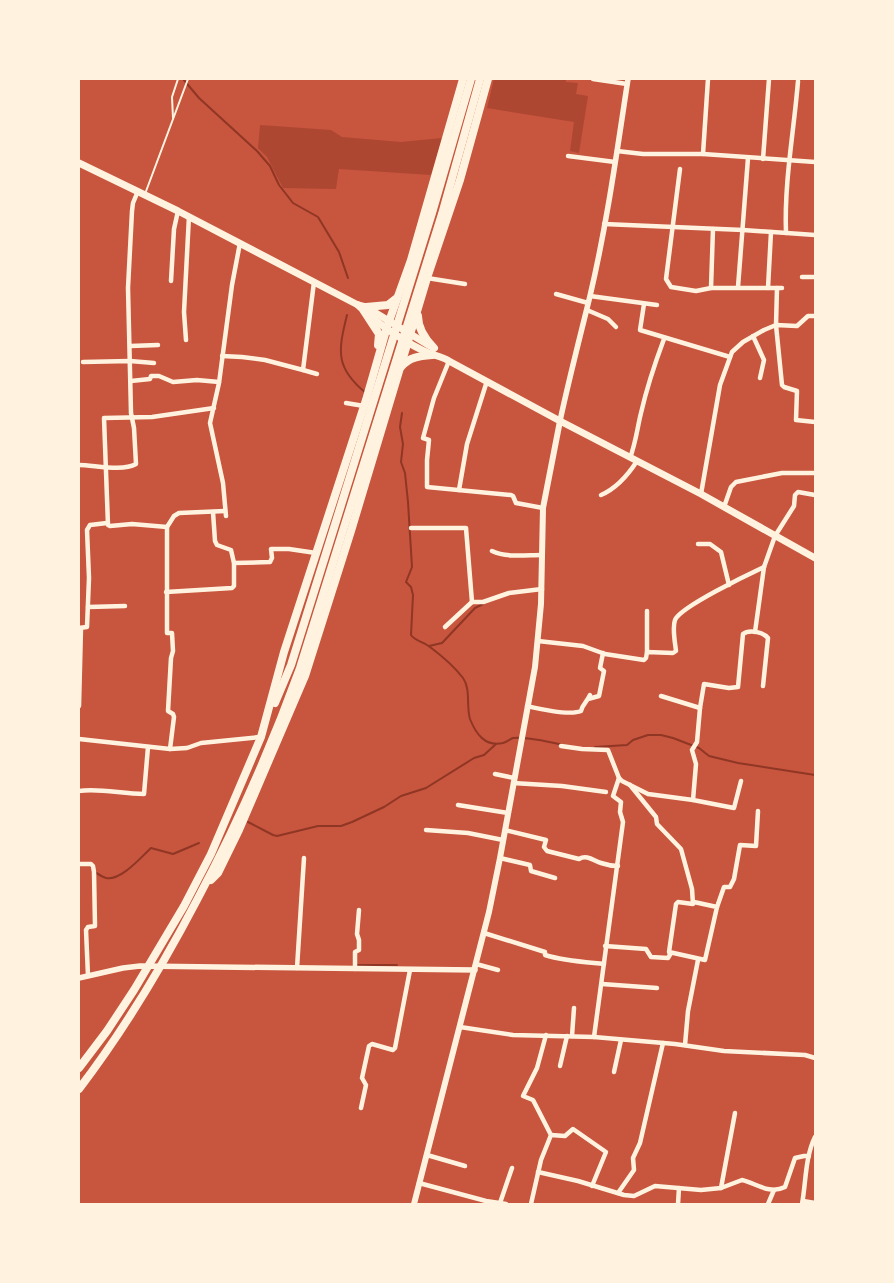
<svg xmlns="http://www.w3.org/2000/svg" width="894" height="1283" viewBox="0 0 894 1283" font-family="Cabin,sans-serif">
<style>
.green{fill:#ae4732}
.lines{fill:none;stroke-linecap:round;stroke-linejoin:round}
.stream{stroke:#8f3625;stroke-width:2}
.service{stroke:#fff3e0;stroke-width:2}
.minor{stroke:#fff3e0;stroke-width:4.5}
.tertiary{stroke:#fff3e0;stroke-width:5.5}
.secondary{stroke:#fff3e0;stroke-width:6}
.primary{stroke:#fff3e0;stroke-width:7}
.trunk{stroke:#fff3e0;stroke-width:8}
</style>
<rect width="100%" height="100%" fill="#c8553d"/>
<!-- green -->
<g class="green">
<polygon points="494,79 566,79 566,82 578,83 576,94 588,96 579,153 570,151 574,122 487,108"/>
<polygon points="260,125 331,130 342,137 401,142 442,138 431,175 339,169 336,189 283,188 267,157 258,148"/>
</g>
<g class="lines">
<!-- stream -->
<g class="stream">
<polyline points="183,79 199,98 257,151 270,166 279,185 293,203 318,217 339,252 348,278"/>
<path d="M347,315C338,351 335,368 366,393"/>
<path d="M402,413L400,427L403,444L401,462L405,473L408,502L412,567L406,582L411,587L413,595L411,635C415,641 424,642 430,647C442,656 454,666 463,678C471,689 466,706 470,719C476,734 485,747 503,743C507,742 510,739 513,738C526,736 550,742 563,745"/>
<polyline points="429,646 442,643 475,608 483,604"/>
<polyline points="595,747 627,745 633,740 648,735 661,735 673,738 699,748 709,756 738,763 815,775"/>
<polyline points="248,822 273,835 277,836 318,826 341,826 352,822 384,807 401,796 426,788 474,758 484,755 496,744"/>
<path d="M95,872C98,874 102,877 106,878C121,881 141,857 151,848L173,854L199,843"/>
<polyline points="356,965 397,965"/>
</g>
<!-- service -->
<g class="service">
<polyline points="173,118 172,97 178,79"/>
<polyline points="145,194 188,79"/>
</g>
<!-- minor -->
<g class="minor">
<polyline points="593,79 627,84"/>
<polyline points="617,151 643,154 703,154 815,162"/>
<polyline points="703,154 708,79"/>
<polyline points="568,156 615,162"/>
<polyline points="763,159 769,79"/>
<polyline points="680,169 666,279 671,287 696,291 711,288 782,288"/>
<polyline points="604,224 743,230 815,235"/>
<path d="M786,233C784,182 794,131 798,81"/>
<polyline points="802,277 815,277"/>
<polyline points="427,278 465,284"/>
<polyline points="171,281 174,229 178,211"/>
<polyline points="738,287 748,158"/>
<polyline points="711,288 713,229"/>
<polyline points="768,288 771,232"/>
<polyline points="777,288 776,325 782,385 784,387 797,391 796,420 815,422"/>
<polyline points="556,294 588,303"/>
<polyline points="590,296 657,305"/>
<polyline points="644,304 640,330 730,357"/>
<polyline points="587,310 608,319 616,327"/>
<polyline points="753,336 764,360 760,378"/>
<polyline points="186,340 184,312 189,216"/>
<polyline points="130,346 158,345"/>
<polyline points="222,356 242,357 265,360 303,370 314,282"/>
<polyline points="449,361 434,398 423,438 429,440 427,460 427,487 511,495 513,496 516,503 543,508"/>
<polyline points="83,362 130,361 154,363"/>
<polyline points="303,370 317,374"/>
<polyline points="131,381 150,379 151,376 159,376 173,382 197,380 219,382"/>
<polyline points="346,403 364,406"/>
<path d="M630,458C636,442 637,429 641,413C647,387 655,363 664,339"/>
<path d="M79,465C94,465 122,472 136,464L134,428L131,413L128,288L132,211L133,203L138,191"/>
<polyline points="459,490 467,444 487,381"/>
<polyline points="701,494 720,385 732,352 743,342 764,330 776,325 797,326 808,316 815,316"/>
<path d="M601,495C615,489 628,475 637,461"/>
<polyline points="724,507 731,487 736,482 782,473 815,473"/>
<polyline points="226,516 223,483 210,423 219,383 232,285 240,243"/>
<polyline points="167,527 132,524 110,526 108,525 104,418 152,417 214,408"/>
<polyline points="411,528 466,528 472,602 483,602 509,593 542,589"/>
<polyline points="698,544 710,544 721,552 729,585"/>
<path d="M492,551C507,558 526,555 542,555"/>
<polyline points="234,563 270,562 272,558 271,549 289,549 316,553"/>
<polyline points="166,592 232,588 234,586 234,563 231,550 217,545 215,541 213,512"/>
<polyline points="88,607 125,606"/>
<polyline points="647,611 647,652"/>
<polyline points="445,627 472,602"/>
<polyline points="79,628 87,627 89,578 87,530 90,525 107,523"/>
<polyline points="755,632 764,567 775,536 794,506 795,495 798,492 815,495"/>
<path d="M538,641L583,646L605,654L644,660L646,658L647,652L673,653L676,651C675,642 672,628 675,620C680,607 749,574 764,567"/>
<path d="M661,696L700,708L704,684L729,688L738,687L743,634C749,629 763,632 768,638L763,686"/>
<polyline points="79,706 81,628"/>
<path d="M527,706C540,709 569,716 581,711C583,703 587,702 590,695L588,699L599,696L604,671L600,668L603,653"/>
<polyline points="79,739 170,749 187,748 201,743 260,737"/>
<polyline points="561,746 582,749 608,750 619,778 622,781 648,794 693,800 734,808 741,781"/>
<polyline points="170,749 174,717 173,714 168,711 171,658 173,651 172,633 167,633 167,527 174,516 179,513 225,511"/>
<polyline points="495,774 514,778"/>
<polyline points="513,783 562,786 606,792"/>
<polyline points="630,785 656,817 657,824 681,849 692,889 693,904 678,902 676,904 669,952 705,960 717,907 694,902"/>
<path d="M79,791C100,788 122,794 144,794L148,747"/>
<polyline points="693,800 696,764 692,750 697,742 700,708"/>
<polyline points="458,805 508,813"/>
<polyline points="426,830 468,833 503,840"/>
<path d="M505,830L546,840L544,847L547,851L579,859C587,854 594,861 601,863C607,865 612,866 618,866"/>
<polyline points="500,858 530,865 531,871 555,878"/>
<polyline points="79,864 91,864 93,866 94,872 95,926 88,927 86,930 88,976"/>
<polyline points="717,907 724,887 730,887 734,879 740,845 756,846 758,811"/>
<path d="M484,933L545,952V955C564,961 584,962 604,964"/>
<polyline points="605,946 646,949 651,957 668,958 671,953"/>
<polyline points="476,964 498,970"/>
<polyline points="297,968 304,858"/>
<polyline points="355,969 355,952 359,950 359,940 357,934 359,910"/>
<polyline points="602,984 657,988"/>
<polyline points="460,1027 513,1035 594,1037 675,1044 724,1051 805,1055 815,1058"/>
<polyline points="572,1036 574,1008"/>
<polyline points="594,1037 623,822 620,812 621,802 613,796 619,778"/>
<polyline points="685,1045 688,1011 698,960"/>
<polyline points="560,1066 567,1036"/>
<polyline points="614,1072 621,1040"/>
<polyline points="361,1108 366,1085 362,1078 369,1046 372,1044 393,1050 395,1048 410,970"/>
<polyline points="551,1135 565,1136 573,1129 606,1152 592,1186"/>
<polyline points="427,1155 465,1166"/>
<path d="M538,1172L578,1181L624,1195L634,1196L655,1186L701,1190L721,1188L742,1180C756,1183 769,1195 785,1187L795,1158L804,1156H809"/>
<polyline points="419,1183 486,1201 506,1204"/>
<polyline points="721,1188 735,1113"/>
<polyline points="618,1193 634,1170 633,1158 640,1143 663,1043"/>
<polyline points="803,1201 815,1203"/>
<polyline points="500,1203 512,1168"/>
<polyline points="531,1204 541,1160 551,1135 533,1100 523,1096 537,1068 546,1035"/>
<polyline points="678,1204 679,1188"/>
<polyline points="768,1204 774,1190"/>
<path d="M802,1204C806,1183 805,1157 815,1137"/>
</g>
<!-- tertiary -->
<g class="tertiary">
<path d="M560,421C569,379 580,337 590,296C607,224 617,151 628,79"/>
<polyline points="79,978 123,968 140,966 475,970"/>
</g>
<!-- secondary -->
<polyline class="secondary" points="414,1204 489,912 500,858 535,667 541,604 543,508 560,421"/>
<!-- primary -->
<g class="primary">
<polyline points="79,163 178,211 358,305 366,307 430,346"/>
<path d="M358,305C373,321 410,346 431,354C437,356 443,357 449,361L560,421L701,494L815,558"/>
</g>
<!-- trunk -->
<g class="trunk">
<polyline points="366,307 388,305 397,298"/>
<polyline points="364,311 379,334 378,345"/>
<path d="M418,316C418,329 425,339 434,348"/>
<path d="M401,367C409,357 420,356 432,355"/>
<polyline points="275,703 291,665 338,515 432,213 471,79"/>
<polyline points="211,880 218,873 239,830 305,676 351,531 427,278 460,180 488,79"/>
<polyline points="79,1068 107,1031 134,990 184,906 211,854 261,737 284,652 366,400 387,327 411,260 463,79"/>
<path d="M79,1089C124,1030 163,965 197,900C237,825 271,748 300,668L442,214L480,79"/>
</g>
</g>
<!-- border -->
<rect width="894" height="1283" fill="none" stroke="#fff3e0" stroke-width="160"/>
</svg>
